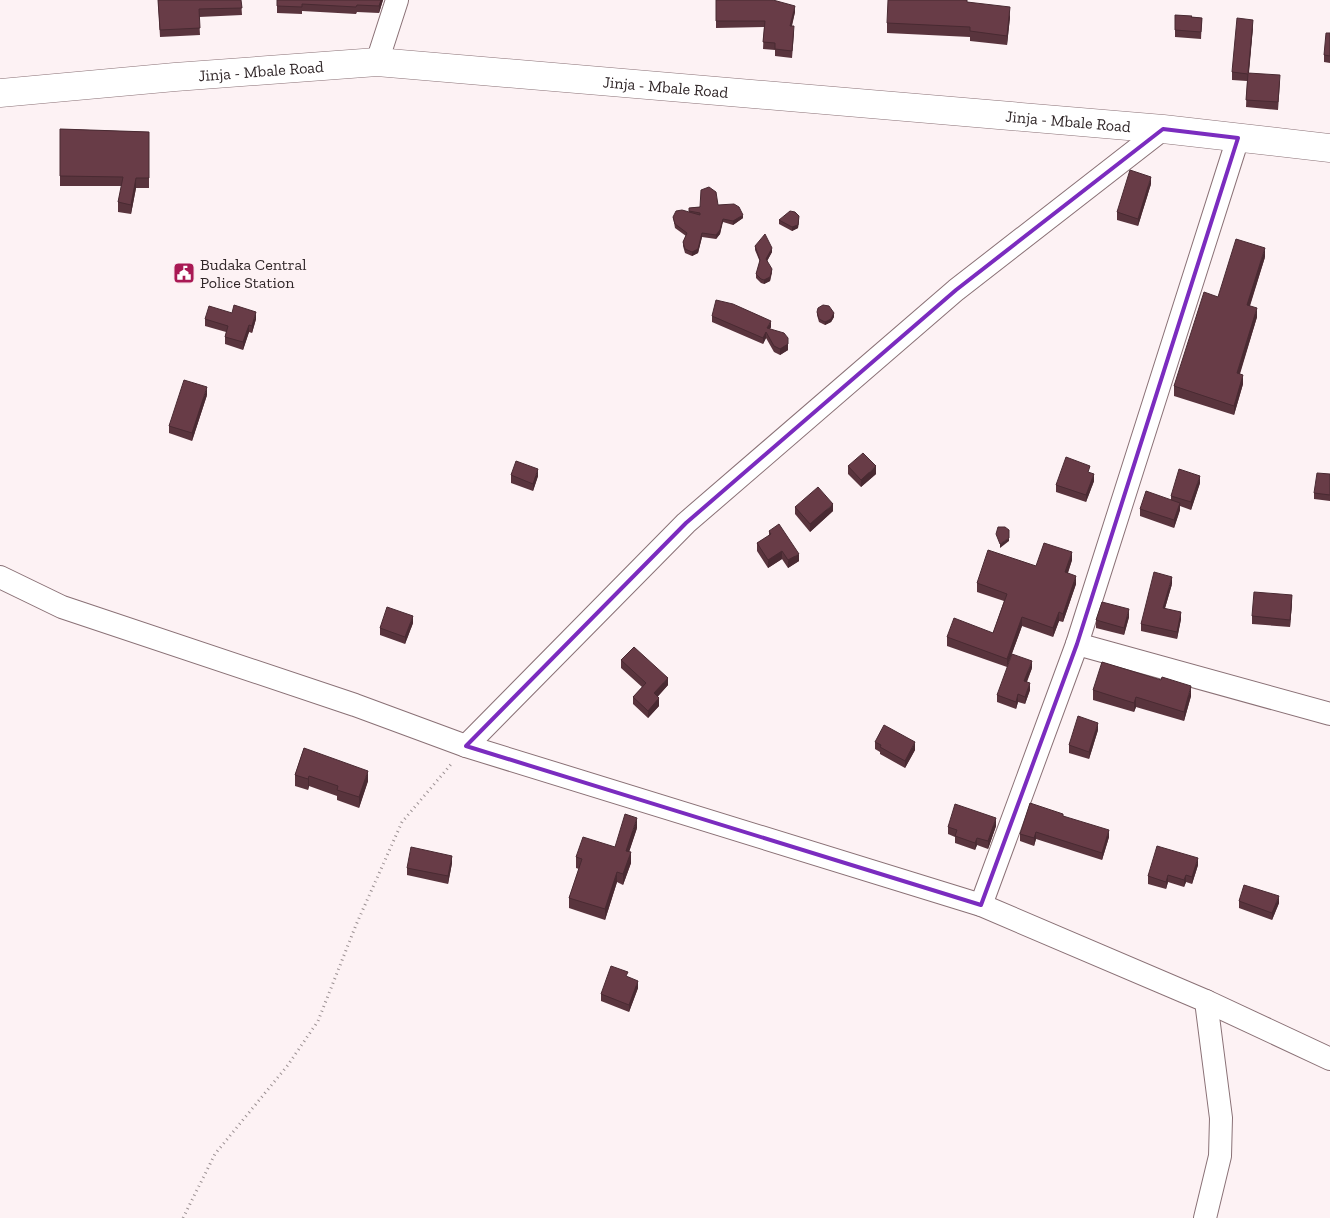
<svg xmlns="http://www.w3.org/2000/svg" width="1330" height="1218" viewBox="0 0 1330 1218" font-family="'Zilla Slab',serif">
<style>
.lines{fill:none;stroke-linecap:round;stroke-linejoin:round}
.minor-casing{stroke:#8a7176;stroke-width:24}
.major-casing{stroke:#8a7176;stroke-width:29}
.path{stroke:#9b9092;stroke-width:3;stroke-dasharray:1 4;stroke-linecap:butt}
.minor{stroke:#fff;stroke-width:22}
.major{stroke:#fff;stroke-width:28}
.wall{fill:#59343d}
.shaded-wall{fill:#492a32}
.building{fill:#683c47;stroke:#492a32}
.marked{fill:none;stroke:#7b2cbf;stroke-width:4;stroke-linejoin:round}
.labels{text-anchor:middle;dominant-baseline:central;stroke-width:5;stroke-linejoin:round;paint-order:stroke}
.street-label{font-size:16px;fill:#302628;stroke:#fdf2f4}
.poi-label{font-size:16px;fill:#302628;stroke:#fdf2f4;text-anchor:start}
</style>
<rect width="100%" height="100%" fill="#fdf2f4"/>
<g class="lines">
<!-- minor casing -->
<g class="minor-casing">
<g id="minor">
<polyline points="377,62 397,0"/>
<polyline points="0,577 62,607 355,705 466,746 981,905 1206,1001 1221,1118 1220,1156 1205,1218"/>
<polyline points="1077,644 1330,714"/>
<polyline points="466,746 686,523 956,290 1163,129"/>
<polyline points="981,905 1077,644 1238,138"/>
<polyline points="1206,1001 1330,1059"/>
</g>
</g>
<!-- major casing -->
<g class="major-casing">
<g id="major">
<path id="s1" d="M0,93L175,77L377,62L1163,129L1330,148"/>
</g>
</g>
<!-- path -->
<polyline class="path" points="183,1218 215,1154 288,1065 318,1021 356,925 402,822 453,762"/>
<!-- minor -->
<use href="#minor" class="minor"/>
<!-- major -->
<use href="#major" class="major"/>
</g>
<!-- wall -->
<g class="wall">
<polygon points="158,0 241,0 242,15 199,17 200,35 160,37"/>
<polygon points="277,0 383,0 379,13 357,12 356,14 302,11 302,14 277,13"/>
<polygon points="716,0 795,12 792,26 794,33 792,58 775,56 775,50 763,49 764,27 716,28"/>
<polygon points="968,2 1010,17 1007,45 970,41 970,37 887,33 887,23"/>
<polygon points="1175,15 1202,18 1201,39 1175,37"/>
<polygon points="1253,27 1249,73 1280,82 1278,110 1246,107 1247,81 1232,80 1232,72"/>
<polygon points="1330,33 1330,63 1324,62 1324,55"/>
<polygon points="60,129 149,132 149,188 136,188 131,214 118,212 118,202 122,186 60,186"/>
<polygon points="1151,184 1138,226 1117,220 1117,212"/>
<polygon points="718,205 743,218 733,225 723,222 720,234 716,239 702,237 698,253 692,256 685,253 683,246 683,242 686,236 675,228 673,217 689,212 689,208"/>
<polygon points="779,220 799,220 798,228 792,231 779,224"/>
<polygon points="755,246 772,252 767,261 772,273 770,281 764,284 761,283 756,278 756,274 760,262 755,250"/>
<polygon points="1265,257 1250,306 1257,317 1240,374 1243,384 1234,415 1174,396 1174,386 1218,297"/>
<polygon points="817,312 834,317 831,322 825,325 819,322 817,315"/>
<polygon points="712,316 771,327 770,329 788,338 788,350 780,355 774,352 766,338 763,344 712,322"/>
<polygon points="205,319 256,319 252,333 249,332 243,350 225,344 225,337 226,332 205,326"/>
<polygon points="207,395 192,441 169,433 169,426"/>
<polygon points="848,466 876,474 861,487 848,474"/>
<polygon points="1090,473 1094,481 1086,502 1056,492 1056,485"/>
<polygon points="1330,474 1330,501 1314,499 1314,493"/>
<polygon points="511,475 538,476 533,491 511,483"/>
<polygon points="1200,483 1191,510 1180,506 1180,510 1174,528 1140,516 1140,509 1171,500 1171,496"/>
<polygon points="795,507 833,511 810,532 795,514"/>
<polygon points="769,531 799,561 788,568 782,559 768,568 757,551 757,543 769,536"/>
<polygon points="1072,560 1068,573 1076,584 1063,622 1059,621 1053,637 1022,626 1007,667 947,646 947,637 993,633 1004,601 977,592 977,583 1036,566"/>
<polygon points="1172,584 1165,608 1181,619 1177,639 1141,631 1141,624"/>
<polygon points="1292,603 1290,627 1252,624 1252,616"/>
<polygon points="1129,617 1124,635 1096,628 1096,620"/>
<polygon points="413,623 405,644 380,635 380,628"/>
<polygon points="621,660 668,685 657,697 659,706 648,718 633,704 633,697 642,687 621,668"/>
<polygon points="1032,668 1027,682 1030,690 1025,704 1018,702 1016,709 997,702 997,695"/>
<polygon points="1093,690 1191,696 1184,721 1136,707 1134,712 1093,700"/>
<polygon points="1098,730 1089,759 1069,753 1069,745"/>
<polygon points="875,742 915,750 905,768 880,754 880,752 875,749"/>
<polygon points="304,748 368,781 359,808 337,800 337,796 309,786 308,790 295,786 295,775"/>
<polygon points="1063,816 1109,837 1102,860 1036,839 1034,846 1020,841 1020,834"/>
<polygon points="996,826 988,849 977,845 975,850 955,843 955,837 948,834 948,827"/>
<polygon points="637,828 629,852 631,863 623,885 617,882 605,920 569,908 569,898 579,869 576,868 576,857 615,847"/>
<polygon points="452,863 448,884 407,875 407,868"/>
<polygon points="1198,865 1192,884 1186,882 1184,887 1168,882 1166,889 1148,884 1148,876"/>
<polygon points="1239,901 1279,903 1272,920 1239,908"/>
<polygon points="628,977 638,988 629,1012 601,1001 601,994"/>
</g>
<!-- shaded-wall -->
<g class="shaded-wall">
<polygon points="381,0 383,0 379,13 379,6"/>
<polygon points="795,6 795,12 790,32 790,26"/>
<polygon points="1010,7 1010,17 1007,45 1007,36"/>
<polygon points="1253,20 1253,27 1248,80 1248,73"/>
<polygon points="1151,177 1151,184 1138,226 1138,219"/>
<polygon points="136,178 136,188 131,214 131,205"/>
<polygon points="743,215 743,218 733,225 733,221"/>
<polygon points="799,216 798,228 792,231 792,227"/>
<polygon points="723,219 720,234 716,239 716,235"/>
<polygon points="702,233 702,237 698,253 692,256 692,252"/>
<polygon points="772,248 772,252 766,263 766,259"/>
<polygon points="1265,248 1265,257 1247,314 1247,305"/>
<polygon points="772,269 770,281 764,284 764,280"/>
<polygon points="1257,308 1257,317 1237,382 1237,373"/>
<polygon points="256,312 256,319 252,333 252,326"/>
<polygon points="834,313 834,317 831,322 825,325 825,322"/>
<polygon points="771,321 771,327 767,334 767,328"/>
<polygon points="249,325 249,332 243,350 243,342"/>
<polygon points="766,332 766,338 763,344 763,338"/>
<polygon points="788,344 788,350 780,355 780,349"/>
<polygon points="1243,375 1243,384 1234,415 1234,406"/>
<polygon points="207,387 207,395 192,441 192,433"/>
<polygon points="876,466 876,474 861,487 861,480"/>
<polygon points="538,469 538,476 533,491 533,484"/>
<polygon points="1094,474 1094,481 1086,502 1086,495"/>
<polygon points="1200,476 1200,483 1191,510 1191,502"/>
<polygon points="1180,503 1180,510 1174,528 1174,520"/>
<polygon points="833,504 833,511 810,532 810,524"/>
<polygon points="1009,538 1009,541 1000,548 1000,544"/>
<polygon points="782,551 782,559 768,568 768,560"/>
<polygon points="1072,552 1072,560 1065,581 1065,572"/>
<polygon points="799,554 799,561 788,568 788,560"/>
<polygon points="1076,576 1076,584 1063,622 1063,614"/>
<polygon points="1172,577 1172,584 1163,615 1163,608"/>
<polygon points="1292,595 1292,603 1290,627 1290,620"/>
<polygon points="1129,609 1129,617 1124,635 1124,628"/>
<polygon points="1059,612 1059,621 1053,637 1053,628"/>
<polygon points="1181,612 1181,619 1177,639 1177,632"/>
<polygon points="413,616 413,623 405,644 405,637"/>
<polygon points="1022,617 1022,626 1007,667 1007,659"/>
<polygon points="1032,661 1032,668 1024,688 1024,681"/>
<polygon points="668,678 668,685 654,701 654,693"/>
<polygon points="1030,683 1030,690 1025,704 1025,697"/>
<polygon points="1191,686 1191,696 1184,721 1184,712"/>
<polygon points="1018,694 1018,702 1016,709 1016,702"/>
<polygon points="1136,697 1136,707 1134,712 1134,703"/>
<polygon points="659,698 659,706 648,718 648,711"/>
<polygon points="1098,723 1098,730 1089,759 1089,752"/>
<polygon points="915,742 915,750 905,768 905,761"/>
<polygon points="368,771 368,781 359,808 359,797"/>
<polygon points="309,776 309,786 308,790 308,779"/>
<polygon points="637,818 637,828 626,861 626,851"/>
<polygon points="996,818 996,826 988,849 988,841"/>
<polygon points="1109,830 1109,837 1102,860 1102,853"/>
<polygon points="1036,832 1036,839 1034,846 1034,838"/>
<polygon points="977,838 977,845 975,850 975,843"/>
<polygon points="631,852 631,863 623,885 623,874"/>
<polygon points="452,856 452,863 448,884 448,876"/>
<polygon points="1198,858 1198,865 1192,884 1192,877"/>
<polygon points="617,872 617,882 605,920 605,909"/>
<polygon points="1168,875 1168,882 1166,889 1166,882"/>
<polygon points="1186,875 1186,882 1184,887 1184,880"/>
<polygon points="1279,896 1279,903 1272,920 1272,913"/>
<polygon points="638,981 638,988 629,1012 629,1005"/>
</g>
<!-- building -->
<g class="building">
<polygon points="158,0 241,0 242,8 199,9 200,28 160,30"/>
<polygon points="277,0 381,0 379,6 357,5 356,7 302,4 302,7 277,6"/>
<polygon points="716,0 773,0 795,6 790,26 794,26 792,51 775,49 775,43 763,42 765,21 716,21"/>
<polygon points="888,0 967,0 967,2 1010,7 1007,36 970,31 970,27 887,23"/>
<polygon points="1175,15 1192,16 1191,17 1202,18 1201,32 1175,30"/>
<polygon points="1237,18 1253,20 1248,73 1280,75 1278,102 1246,100 1248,74 1232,72"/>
<polygon points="1326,33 1330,33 1330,56 1324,55"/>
<polygon points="60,129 149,132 149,178 136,178 131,205 118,202 123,177 60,176"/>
<polygon points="1130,170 1151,177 1138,219 1117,212"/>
<polygon points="709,187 716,192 718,205 734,204 739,207 743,215 733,221 723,219 720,230 716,235 702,233 698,249 692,252 685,249 683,242 687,233 675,224 673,217 676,211 682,210 700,215 700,213 689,211 689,208 700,207 701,190"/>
<polygon points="790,211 795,212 799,216 798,225 792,227 779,220"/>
<polygon points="765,234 772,248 766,259 772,269 770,277 764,280 761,279 756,274 760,260 755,246"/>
<polygon points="1236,239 1265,248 1247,305 1257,308 1237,373 1243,375 1234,406 1174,386 1204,292 1218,297"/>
<polygon points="716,300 733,304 771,321 767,328 784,333 788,338 788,344 780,349 774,346 766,332 763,338 712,316"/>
<polygon points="234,305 256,312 252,326 249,325 243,342 225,337 228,326 205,319 209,306 232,313"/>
<polygon points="823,305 829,306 834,313 831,319 825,322 819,319 817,312 818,308"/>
<polygon points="184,380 207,387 192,433 169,426"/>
<polygon points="863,453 876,466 861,480 848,466"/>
<polygon points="1066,457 1090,466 1088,472 1094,474 1086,495 1056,485"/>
<polygon points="516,461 538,469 533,484 511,475"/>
<polygon points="1179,469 1200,476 1191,502 1171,496"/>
<polygon points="1317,473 1330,474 1330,495 1314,493"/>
<polygon points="818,487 833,504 810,524 795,507"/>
<polygon points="1146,491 1180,503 1174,520 1140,509"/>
<polygon points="779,524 799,554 788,560 782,551 768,560 757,543 771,534 769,531"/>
<polygon points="998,527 1005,527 1009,530 1009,538 1000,544 996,534"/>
<polygon points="1044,543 1072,552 1065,572 1076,576 1063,614 1059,612 1053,628 1022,617 1007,659 947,637 954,618 993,633 1007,594 977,583 988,550 1036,566"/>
<polygon points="1154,572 1172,577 1163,608 1181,612 1177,632 1141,624"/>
<polygon points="1254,592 1292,595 1290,620 1252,616"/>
<polygon points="1102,602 1129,609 1124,628 1096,620"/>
<polygon points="387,607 413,616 405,637 380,628"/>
<polygon points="634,647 668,678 654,693 659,698 648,711 633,697 646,683 621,660"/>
<polygon points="1012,654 1032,661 1024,681 1030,683 1025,697 1018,694 1016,702 997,695"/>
<polygon points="1102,662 1161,680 1162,677 1191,686 1184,712 1136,697 1134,703 1093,690"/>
<polygon points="1078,716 1098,723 1089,752 1069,745"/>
<polygon points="884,725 915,742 905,761 880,747 881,745 875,742"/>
<polygon points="304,748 368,771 359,797 337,790 338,786 309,776 308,779 295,775"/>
<polygon points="1030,803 1063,814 1063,816 1109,830 1102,853 1036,832 1034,838 1020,834"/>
<polygon points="955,804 996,818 988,841 977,838 975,843 955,836 957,830 948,827"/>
<polygon points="625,814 637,818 626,851 631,852 623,874 617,872 605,909 569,898 582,859 576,857 583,837 615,847"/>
<polygon points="1157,846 1198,858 1192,877 1186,875 1184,880 1168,875 1166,882 1148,876"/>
<polygon points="411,847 452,856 448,876 407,868"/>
<polygon points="1244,885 1279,896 1272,913 1239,901"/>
<polygon points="611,966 628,972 626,976 638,981 629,1005 601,994"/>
</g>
<!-- marked area -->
<path class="marked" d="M1163,129L1238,138L1077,644L981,905L466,746L686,523L956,290Z"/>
<!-- icons -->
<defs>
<g id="civic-square" transform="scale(1.125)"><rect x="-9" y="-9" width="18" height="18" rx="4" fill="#a91954" stroke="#fdf2f4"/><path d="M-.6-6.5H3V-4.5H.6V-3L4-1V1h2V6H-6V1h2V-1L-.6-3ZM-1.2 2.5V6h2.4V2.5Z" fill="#fff"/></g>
</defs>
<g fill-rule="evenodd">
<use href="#civic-square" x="184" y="273"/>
</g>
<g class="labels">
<!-- street labels -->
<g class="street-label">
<text stroke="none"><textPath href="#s1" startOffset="262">Jinja - Mbale Road</textPath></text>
<text stroke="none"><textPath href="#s1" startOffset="668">Jinja - Mbale Road</textPath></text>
<text stroke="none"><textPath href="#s1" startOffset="1072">Jinja - Mbale Road</textPath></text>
</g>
<!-- poi labels -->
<g class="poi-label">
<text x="200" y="264">Budaka Central<tspan x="200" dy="18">Police Station</tspan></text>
</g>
</g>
</svg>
